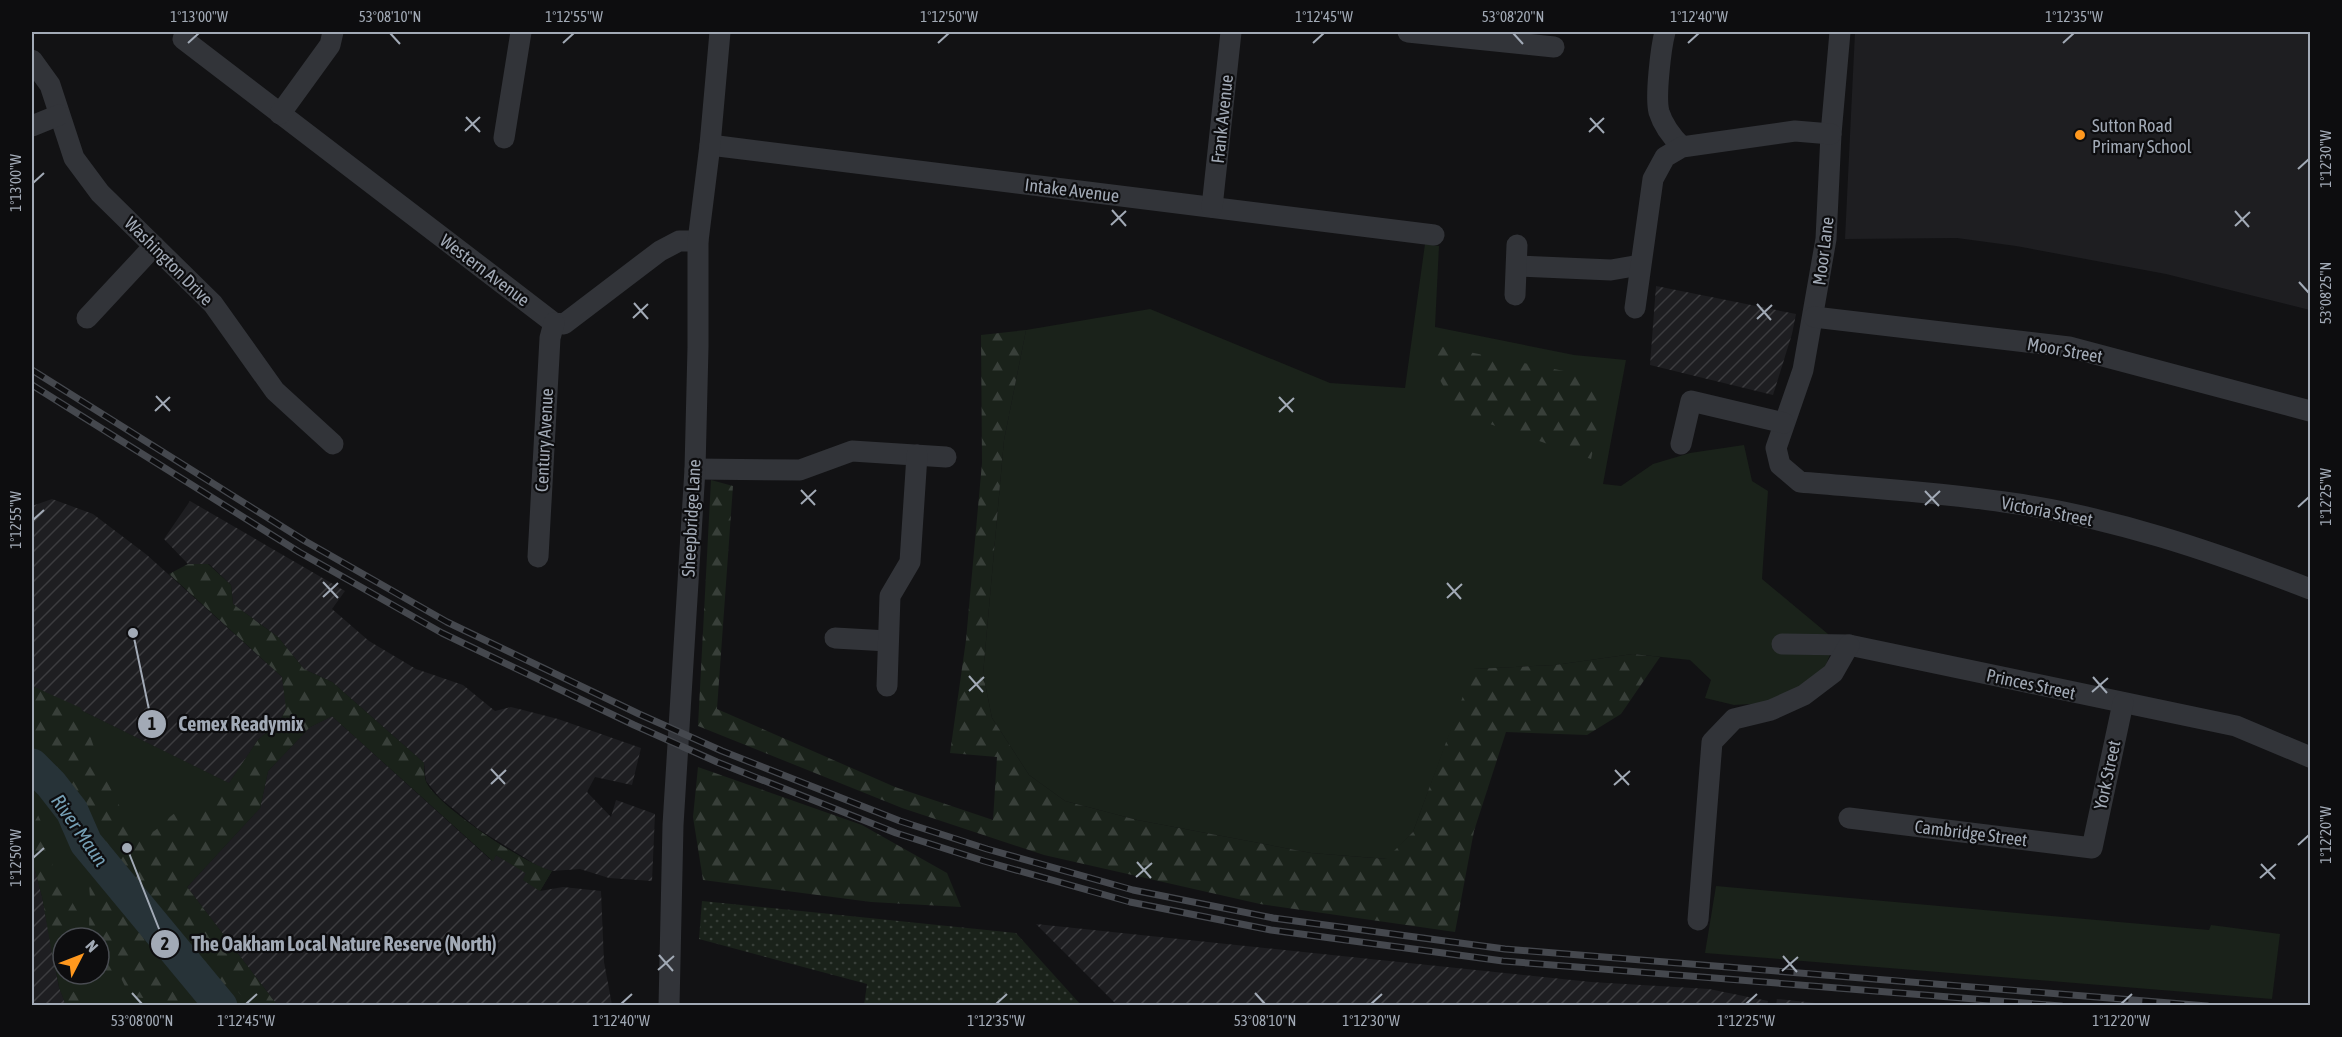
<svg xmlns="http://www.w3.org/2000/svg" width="2342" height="1037" viewBox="0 0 2342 1037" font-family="'Asap Condensed',sans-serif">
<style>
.built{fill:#1e1e21}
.industrial{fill:url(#industrial-furrows)}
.green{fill:#1a221a;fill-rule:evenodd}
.forest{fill:url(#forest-firs)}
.garden{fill:url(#garden-dots)}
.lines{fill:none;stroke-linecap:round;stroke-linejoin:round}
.river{stroke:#273338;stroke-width:33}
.minor{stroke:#323439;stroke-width:21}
.rail-casing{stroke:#45484e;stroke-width:7}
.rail{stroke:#0d0d0f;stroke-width:4.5;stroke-dasharray:14;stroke-linecap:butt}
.ticks{fill:none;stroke:#a2aab6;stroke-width:2}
.poi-dot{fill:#ff981e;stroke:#0d0d0f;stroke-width:2}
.labels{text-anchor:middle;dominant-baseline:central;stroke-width:4.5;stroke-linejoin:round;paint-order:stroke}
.street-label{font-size:18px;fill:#a2aab6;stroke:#0d0d0f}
.poi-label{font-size:18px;fill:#a2aab6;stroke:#0d0d0f;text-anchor:start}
.water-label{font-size:20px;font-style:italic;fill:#759fb5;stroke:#0d0d0f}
.leader{fill:none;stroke:#a2aab6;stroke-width:2}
.callout-dot{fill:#a2aab6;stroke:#0d0d0f;stroke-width:2}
.mark-label{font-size:18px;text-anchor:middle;font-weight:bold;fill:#111}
.callout-label{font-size:20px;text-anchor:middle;font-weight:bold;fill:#a2aab6;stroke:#0d0d0f;stroke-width:4.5;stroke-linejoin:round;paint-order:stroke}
.neatline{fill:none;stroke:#a2aab6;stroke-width:2}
.ticks-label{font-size:15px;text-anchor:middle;fill:#a2aab6}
</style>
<defs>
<pattern id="industrial-furrows" width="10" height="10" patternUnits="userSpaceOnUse" patternTransform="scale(1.5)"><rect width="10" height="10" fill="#1e1e21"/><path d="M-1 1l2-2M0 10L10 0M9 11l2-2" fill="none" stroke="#3c3c3f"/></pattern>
<pattern id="forest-firs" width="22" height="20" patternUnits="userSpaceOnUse" patternTransform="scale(1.5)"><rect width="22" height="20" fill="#1a221a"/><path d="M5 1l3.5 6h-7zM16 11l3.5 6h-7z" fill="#383f39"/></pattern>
<pattern id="garden-dots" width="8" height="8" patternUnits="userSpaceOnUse" patternTransform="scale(1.5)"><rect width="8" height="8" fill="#1a221a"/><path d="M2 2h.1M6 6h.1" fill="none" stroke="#383f39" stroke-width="1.8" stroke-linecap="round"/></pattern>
</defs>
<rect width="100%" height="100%" fill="#121214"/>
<!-- built -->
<polygon class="built" points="1855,32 2310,32 2310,310 2166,274 2016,246 1957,238 1845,239"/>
<!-- industrial -->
<g class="industrial">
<polygon points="1656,286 1796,314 1792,334 1773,395 1650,365"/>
<polygon points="52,499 93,514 147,555 282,677 287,709 279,722 258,740 229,784 32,686 32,506"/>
<polygon points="190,501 345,591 332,609 369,641 416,669 463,685 495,711 511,707 558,719 641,748 632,785 595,777 587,792 611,817 616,800 655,814 652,881 609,878 580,869 552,871 541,868 478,829 440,798 426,781 424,763 332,682 304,669 278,637 233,604 231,585 209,564 188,564 164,539"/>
<polygon points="332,716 492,861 496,855 512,864 527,873 540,891 563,887 601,891 604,962 612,1005 277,1005 187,887 260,808 268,771 310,727"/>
<polygon points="32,859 42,896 59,987 66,1005 32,1005"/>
<polygon points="1036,924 1591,982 1709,989 1768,1001 1767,1006 1117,1005"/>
<polygon points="1777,999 1834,1005 1776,1005"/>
</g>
<!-- green -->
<g class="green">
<polygon points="1425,244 1439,246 1435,327 1574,355 1626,360 1603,484 1621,486 1653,464 1690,453 1744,445 1752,481 1768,491 1762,579 1828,634 1831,652 1823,672 1802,689 1767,703 1734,705 1705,698 1711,680 1690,660 1633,654 1555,665 1474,669 1413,832 1387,859 1311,853 1137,820 1065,801 1029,775 992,718 983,674 1004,440 1026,330 1150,309 1330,383 1405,388"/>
<path d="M332,682L424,763C424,768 424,777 426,782C437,806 526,865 552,871L540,891L523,880L526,873L496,855L493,861L332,716L310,727L268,771L260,808L187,887L277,1005H66L59,987L42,896L32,859V686L229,783L258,740L279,722L287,709ZM63,938H99V974H63Z"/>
<polygon points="1716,886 2209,930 2211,925 2280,934 2272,999 1705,953"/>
</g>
<!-- forest -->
<g class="forest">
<polygon points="1026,330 1004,440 983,674 992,718 1029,775 1065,801 1137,820 1311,853 1386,859 1413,832 1473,669 1555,665 1633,654 1660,657 1621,714 1587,735 1506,732 1474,831 1455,932 1260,904 1044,855 902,808 698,726 711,480 733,486 717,709 895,787 993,820 997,757 950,753 966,640 982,463 981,335"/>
<polygon points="1429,344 1594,377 1602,384 1604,400 1591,459 1458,413 1434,369"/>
<path d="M188,564H208L231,585L233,604L278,637L304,669L332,682L424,763C424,768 424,777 426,782C437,806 526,865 552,871L540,891L523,880L526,873L496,855L493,861L332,716L310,727L268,771L260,808L187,887L277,1005H249L231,983L214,987L168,936L142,956L156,976L175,994L183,1005H148L144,998L130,997L121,978L99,974V938H90C88,924 90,910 90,897C88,851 68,804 32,776V686L81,708C95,753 111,799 139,837C159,835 168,813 183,809C190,807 200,808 207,808L229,784L258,740L279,722L286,709L282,677L169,574Z"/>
<polygon points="698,767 862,825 947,873 961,907 871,902 703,880 693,817"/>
<polygon points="32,802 54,850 52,867 80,916 82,938 63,938 63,971 55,971 42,896 32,859"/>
<polygon points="59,987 90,997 100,1005 66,1005"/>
</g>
<!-- garden -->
<polygon class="garden" points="702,901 1016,933 1081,1005 864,1005 867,984 699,939"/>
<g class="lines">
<!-- river -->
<polyline class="river" points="32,765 51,784 72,811 86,843 221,1006"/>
<!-- minor -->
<g class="minor">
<polyline points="1408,32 1554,47"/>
<path d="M1665,32C1661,47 1655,97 1659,112C1663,125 1672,137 1682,147"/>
<path d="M1840,32L1831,134L1826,239L1803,370L1776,448L1780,465L1800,482C1868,488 1936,492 2004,502C2109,516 2212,551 2310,589"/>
<polyline points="183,39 554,323 564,324 660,251 679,241 698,241"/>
<polyline points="32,60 50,85 74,158 100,193 213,304 275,391 333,444"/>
<polyline points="280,114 330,45 333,32"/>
<polyline points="32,126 59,115"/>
<polyline points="504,138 521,32"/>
<polyline points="710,145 1434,235"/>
<polyline points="1212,207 1231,32"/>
<polyline points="1517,266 1611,270 1640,265"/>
<polyline points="1515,295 1517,245"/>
<polyline points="1635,308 1653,179 1665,157 1682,147 1795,131 1831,134"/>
<polyline points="1814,317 2069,347 2310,411"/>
<polyline points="87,318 154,246"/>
<polyline points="1681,444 1691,401 1784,423"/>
<polyline points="695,469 800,470 852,451 946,457"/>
<polyline points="538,557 550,338 554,323"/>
<polyline points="835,638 888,641"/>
<polyline points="1782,644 1849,645 2236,726 2310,757"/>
<polyline points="887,686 890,596 910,562 917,455"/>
<polyline points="1849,818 2092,848 2123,703"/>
<polyline points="1698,920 1712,742 1734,719 1771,710 1804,695 1833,673 1849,645"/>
<polyline points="669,1006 673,825 695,469 698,347 698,241 710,145 720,32"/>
</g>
<!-- rail casing -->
<g class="rail-casing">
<g id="rail">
<polyline points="32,370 305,541 447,622 639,714 722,751 900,821 987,849 1133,890 1273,918 1505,949 2207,1006"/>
<polyline points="32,385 299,552 442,633 634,725 717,762 896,833 984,861 1130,902 1271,930 1503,961 2061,1006"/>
</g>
</g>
<!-- rail -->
<use href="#rail" class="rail"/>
</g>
<!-- ticks -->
<path class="ticks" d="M390,33L400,44M1513,33L1523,44M188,43L199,33M563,43L574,33M938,43L949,33M1313,43L1324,33M1688,43L1699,33M2063,43L2074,33M466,117L480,132M1590,118L1604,133M465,131L480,117M1589,132L1604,118M2298,169L2309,159M33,183L44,173M1112,210L1126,226M2235,211L2249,227M1111,225L1126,211M2235,226L2250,212M2299,282L2309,293M634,303L648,319M1757,304L1771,320M633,318L648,304M1757,319L1772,305M156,396L170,411M1279,397L1293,412M155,411L170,397M1279,412L1294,398M801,490L815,505M1925,491L1939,506M801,504L816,490M1925,505L1940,491M2298,507L2309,497M33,520L44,510M323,582L338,598M1447,583L1461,599M323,597L338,583M1447,598L1462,584M969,676L983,692M2093,677L2107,693M969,691L984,677M2092,692L2108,678M491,769L505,784M1615,770L1629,785M491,784L506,770M1614,785L1630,771M2298,845L2309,835M33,858L44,848M1137,862L1151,878M2261,864L2275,879M1136,877L1152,863M2260,878L2276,864M659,955L673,971M1783,956L1797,972M658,970L674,956M1782,971L1798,957M132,993L142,1004M1255,993L1265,1004M246,1004L257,994M621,1004L632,994M996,1004L1007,994M1371,1004L1382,994M1746,1004L1757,994M2121,1004L2132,994"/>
<!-- markers -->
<circle class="poi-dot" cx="2080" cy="135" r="6"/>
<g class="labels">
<!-- street labels -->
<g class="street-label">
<text transform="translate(1222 119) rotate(-84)">Frank Avenue</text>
<text transform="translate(1072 190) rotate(7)">Intake Avenue</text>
<text transform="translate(1823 251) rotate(-83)">Moor Lane</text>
<text transform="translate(169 261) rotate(45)">Washington Drive</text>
<text transform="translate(485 270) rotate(37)">Western Avenue</text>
<text transform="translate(2065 350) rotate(10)">Moor Street</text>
<text transform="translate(544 440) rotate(-87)">Century Avenue</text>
<text transform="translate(2047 511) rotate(11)">Victoria Street</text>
<text transform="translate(691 518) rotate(-87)">Sheepbridge Lane</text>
<text transform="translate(2031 684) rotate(12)">Princes Street</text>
<text transform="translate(2107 775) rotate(-78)">York Street</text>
<text transform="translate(1971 833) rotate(7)">Cambridge Street</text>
</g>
<!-- poi labels -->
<g class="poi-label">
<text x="2092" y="125">Sutton Road<tspan x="2092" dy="21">Primary School</tspan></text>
</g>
<!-- water labels -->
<g class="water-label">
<text transform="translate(80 830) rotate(55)">River Maun</text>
</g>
</g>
<!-- callouts -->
<path class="leader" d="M133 633L152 724M127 848L165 944"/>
<g class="callout-dot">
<circle cx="133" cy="633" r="6"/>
<circle cx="127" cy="848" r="6"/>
<circle cx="152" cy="724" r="15"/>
<circle cx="165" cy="944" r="15"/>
</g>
<g class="mark-label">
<text x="152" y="730">1</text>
<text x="165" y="950">2</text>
</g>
<g class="callout-label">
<text x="241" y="731">Cemex Readymix</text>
<text x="344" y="951">The Oakham Local Nature Reserve (North)</text>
</g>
<!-- border -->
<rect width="2342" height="1037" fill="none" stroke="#0d0d0f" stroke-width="66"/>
<!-- north arrow -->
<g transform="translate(81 956) rotate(48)"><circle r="28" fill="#0d0d0f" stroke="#494c52" stroke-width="1.5"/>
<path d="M0-4.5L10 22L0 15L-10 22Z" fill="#ff981e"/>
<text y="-9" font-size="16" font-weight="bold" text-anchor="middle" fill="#a2aab6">N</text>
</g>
<rect x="33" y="33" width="2276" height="971" class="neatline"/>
<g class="ticks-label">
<text x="199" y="22">1°13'00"W</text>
<text x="390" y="22">53°08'10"N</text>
<text x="574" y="22">1°12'55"W</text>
<text x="949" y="22">1°12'50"W</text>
<text x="1324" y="22">1°12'45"W</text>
<text x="1513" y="22">53°08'20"N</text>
<text x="1699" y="22">1°12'40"W</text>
<text x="2074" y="22">1°12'35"W</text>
<text transform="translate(2326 159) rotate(-90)" y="5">1°12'30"W</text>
<text transform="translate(16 183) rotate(-90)" y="5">1°13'00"W</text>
<text transform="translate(2326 293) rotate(-90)" y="5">53°08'25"N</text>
<text transform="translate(2326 497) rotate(-90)" y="5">1°12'25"W</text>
<text transform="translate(16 520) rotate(-90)" y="5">1°12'55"W</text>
<text transform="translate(2326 835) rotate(-90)" y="5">1°12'20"W</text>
<text transform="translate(16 858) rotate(-90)" y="5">1°12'50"W</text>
<text x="142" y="1026">53°08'00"N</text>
<text x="246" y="1026">1°12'45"W</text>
<text x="621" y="1026">1°12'40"W</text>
<text x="996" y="1026">1°12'35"W</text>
<text x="1265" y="1026">53°08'10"N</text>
<text x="1371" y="1026">1°12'30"W</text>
<text x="1746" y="1026">1°12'25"W</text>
<text x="2121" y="1026">1°12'20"W</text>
</g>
</svg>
